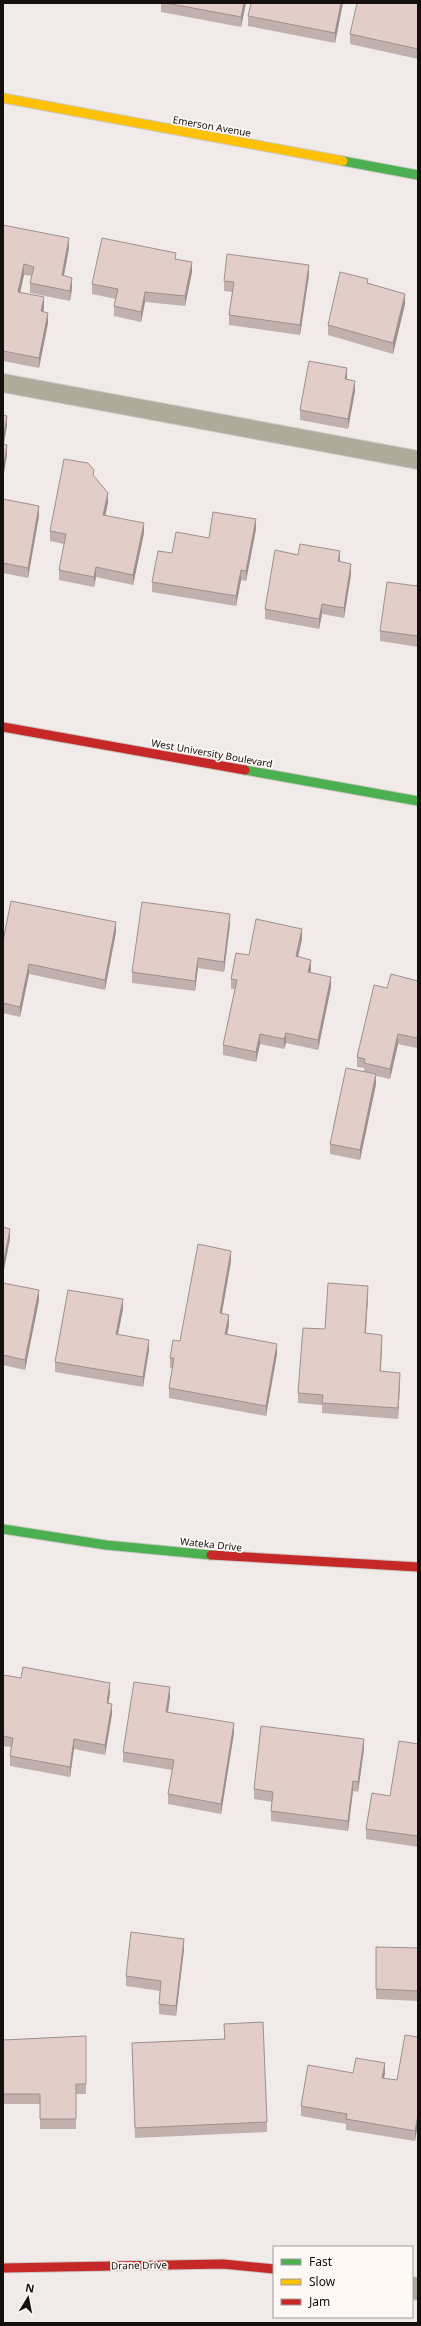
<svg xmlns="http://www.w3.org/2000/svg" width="421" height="2326" viewBox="0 0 421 2326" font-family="'Noto Sans',sans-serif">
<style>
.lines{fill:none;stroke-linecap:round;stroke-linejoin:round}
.lane-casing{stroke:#ccc8c6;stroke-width:20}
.street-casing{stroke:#ccc8c6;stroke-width:24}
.fast-casing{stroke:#ccc8c6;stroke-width:11}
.slow-casing{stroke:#ccc8c6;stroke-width:11}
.jam-casing{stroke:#ccc8c6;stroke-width:11}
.lane{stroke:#afaa9a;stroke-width:18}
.street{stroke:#afaa9a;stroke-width:22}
.fast{stroke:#4caf50;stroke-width:9}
.slow{stroke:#ffc107;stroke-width:9}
.jam{stroke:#c62828;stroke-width:9}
.wall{fill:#c2b0ad}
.shaded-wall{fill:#9e908d}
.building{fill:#e2cdc9;stroke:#9e908d}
.labels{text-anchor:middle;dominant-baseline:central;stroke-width:3.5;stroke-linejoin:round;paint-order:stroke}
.street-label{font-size:10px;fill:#13100e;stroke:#fef9f5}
</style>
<rect width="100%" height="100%" fill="#f0ebe8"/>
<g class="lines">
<!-- lane casing -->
<g class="lane-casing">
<polyline id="lane" points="3,383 418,460"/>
</g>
<!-- street casing -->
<g class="street-casing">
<polyline id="street" points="412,2288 418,2289"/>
</g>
<!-- fast casing -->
<g class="fast-casing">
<g id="fast">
<polyline points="343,161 418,175"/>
<polyline points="245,770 418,801"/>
<polyline points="3,1529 106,1545 211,1555"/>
</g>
</g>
<!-- slow casing -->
<g class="slow-casing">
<polyline id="slow" points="3,98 343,161"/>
</g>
<!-- jam casing -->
<g class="jam-casing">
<g id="jam">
<polyline points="3,727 245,770"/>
<polyline points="211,1555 418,1567"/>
<polyline points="3,2268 223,2264 274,2269"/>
</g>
</g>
<!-- lane -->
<use href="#lane" class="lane"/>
<!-- street -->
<use href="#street" class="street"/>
<!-- fast -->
<use href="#fast" class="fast"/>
<!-- slow -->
<use href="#slow" class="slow"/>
<!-- jam -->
<use href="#jam" class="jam"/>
</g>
<!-- wall -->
<g class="wall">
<polygon points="161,3 246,3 241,27 161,12"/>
<polygon points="343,3 335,43 248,26 248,16"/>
<polygon points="418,3 418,59 350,44 350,34"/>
<polygon points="3,225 69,248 64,276 72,288 70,301 30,293 30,283 32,276 24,275 20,293 44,308 43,312 48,323 39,368 3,361"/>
<polygon points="176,259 192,272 185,306 145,302 141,322 114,316 114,306 116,299 92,294 92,284"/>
<polygon points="309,275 300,335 229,325 229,315 232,292 224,291 224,281"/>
<polygon points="368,283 405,304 393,354 328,335 328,325"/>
<polygon points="347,378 347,380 355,391 348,429 300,420 300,410"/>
<polygon points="94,476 108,503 105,516 144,533 133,585 96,577 94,587 59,580 59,570 64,544 50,541 50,531"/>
<polygon points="3,499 39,516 28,578 3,573"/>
<polygon points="256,529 246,581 241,580 236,606 152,592 152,582 172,553 209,538"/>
<polygon points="339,562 351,574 344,618 322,614 319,629 265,619 265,609"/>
<polygon points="418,579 418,647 380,641 380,631 417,586"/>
<polygon points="230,924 224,972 198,968 195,991 132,983 132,972"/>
<polygon points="116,932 105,990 29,974 20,1017 3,1013 3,941"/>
<polygon points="302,939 298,957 311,970 310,972 331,987 318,1050 286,1043 284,1049 260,1044 256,1062 223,1055 223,1045 235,989 231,989 231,979 249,955"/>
<polygon points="418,981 418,1045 417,1048 398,1044 390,1079 376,1076 376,1084 360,1160 330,1154 330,1144 364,1072 364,1068 357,1067 357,1057 387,988"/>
<polygon points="231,1261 222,1313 229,1325 227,1335 277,1354 266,1416 169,1398 169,1388 173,1368 170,1368 170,1358"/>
<polygon points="3,1283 39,1300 25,1370 3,1365"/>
<polygon points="368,1296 366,1333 382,1345 381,1371 400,1383 398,1419 322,1413 322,1405 298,1403 298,1393 325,1329"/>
<polygon points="123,1309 118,1335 149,1350 143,1387 55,1372 55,1362"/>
<polygon points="3,1675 110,1693 108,1703 112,1714 105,1755 74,1749 70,1777 10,1766 10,1756 11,1747 3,1746"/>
<polygon points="170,1697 168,1713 234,1733 221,1814 168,1804 168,1794 172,1770 123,1762 123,1752"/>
<polygon points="418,1744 418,1847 366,1839 366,1829 390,1796"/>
<polygon points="364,1749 358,1792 353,1791 348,1831 271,1821 271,1811 272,1802 254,1799 254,1789"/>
<polygon points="376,1947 418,1948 418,2001 376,1999"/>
<polygon points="184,1949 176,2016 159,2014 159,2004 160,1991 126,1986 126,1976"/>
<polygon points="224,2024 267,2122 267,2132 135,2138 132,2043 224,2039"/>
<polygon points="86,2036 86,2094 76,2094 76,2129 40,2129 40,2104 3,2104 3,2040"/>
<polygon points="418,2037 415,2141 346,2130 346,2124 301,2116 301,2106 353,2073 385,2073 384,2078 397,2080"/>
</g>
<!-- shaded-wall -->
<g class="shaded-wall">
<polygon points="244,3 246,3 241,27 241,17"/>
<polygon points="341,3 343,3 335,43 335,33"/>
<polygon points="69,238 69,248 62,285 62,275"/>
<polygon points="192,262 192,272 185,306 185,296"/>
<polygon points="24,264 24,275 18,302 18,292"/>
<polygon points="309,265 309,275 300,335 300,325"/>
<polygon points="72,278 72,288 70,301 70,291"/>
<polygon points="145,292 145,302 141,322 141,312"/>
<polygon points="405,294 405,304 393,354 393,343"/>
<polygon points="44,297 44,308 41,321 41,311"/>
<polygon points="48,313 48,323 39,368 39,358"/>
<polygon points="347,368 347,378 345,389 345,379"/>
<polygon points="355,381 355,391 348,429 348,419"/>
<polygon points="7,416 7,426 3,449 3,439"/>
<polygon points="7,445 7,455 3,479 3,469"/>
<polygon points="108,493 108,503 103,525 103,515"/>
<polygon points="39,506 39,516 28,578 28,568"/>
<polygon points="256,519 256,529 246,581 246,571"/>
<polygon points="144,523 144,533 133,585 133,575"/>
<polygon points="340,551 340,561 338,572 338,561"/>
<polygon points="351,564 351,574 344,618 344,608"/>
<polygon points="96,567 96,577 94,587 94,577"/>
<polygon points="241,570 241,580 236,606 236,596"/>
<polygon points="322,604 322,614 319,629 319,619"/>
<polygon points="230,914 230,924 224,972 224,962"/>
<polygon points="116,922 116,932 105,990 105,980"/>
<polygon points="302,929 302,939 296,966 296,956"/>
<polygon points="198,958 198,968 195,991 195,981"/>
<polygon points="311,960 311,970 308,982 308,972"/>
<polygon points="29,964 29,974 20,1017 20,1007"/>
<polygon points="331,977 331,987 318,1050 318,1040"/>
<polygon points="286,1033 286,1043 284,1049 284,1039"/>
<polygon points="260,1034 260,1044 256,1062 256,1052"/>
<polygon points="398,1034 398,1044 390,1079 390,1069"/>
<polygon points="418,1034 418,1045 417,1048 417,1038"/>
<polygon points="376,1074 376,1084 360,1160 360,1150"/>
<polygon points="10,1229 10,1239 3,1275 3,1265"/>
<polygon points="231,1251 231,1261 220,1323 220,1313"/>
<polygon points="368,1286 368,1296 365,1343 365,1333"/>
<polygon points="39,1290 39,1300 25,1370 25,1360"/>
<polygon points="123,1299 123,1309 116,1344 116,1334"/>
<polygon points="229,1315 229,1325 225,1344 225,1334"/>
<polygon points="382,1335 382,1345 380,1381 380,1371"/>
<polygon points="149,1340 149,1350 143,1387 143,1377"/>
<polygon points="277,1344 277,1354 266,1416 266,1406"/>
<polygon points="400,1373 400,1383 398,1419 398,1408"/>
<polygon points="110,1683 110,1693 107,1713 107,1703"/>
<polygon points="170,1687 170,1697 166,1722 166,1712"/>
<polygon points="112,1704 112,1714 105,1755 105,1745"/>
<polygon points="234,1723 234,1733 221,1814 221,1804"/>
<polygon points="74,1739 74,1749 70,1777 70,1767"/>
<polygon points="364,1739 364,1749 358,1792 358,1782"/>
<polygon points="353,1781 353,1791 348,1831 348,1821"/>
<polygon points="184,1939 184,1949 176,2016 176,2006"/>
<polygon points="385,2063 385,2073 382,2088 382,2078"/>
<polygon points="418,2115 418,2125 415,2141 415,2131"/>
</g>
<!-- building -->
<g class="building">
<polygon points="166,3 244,3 241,17"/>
<polygon points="251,3 341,3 335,33 248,16"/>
<polygon points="357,3 418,3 418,49 350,34"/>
<polygon points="3,225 69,238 62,275 72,278 70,291 30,283 34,267 24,264 18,292 44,297 41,311 48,313 39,358 3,351"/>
<polygon points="102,238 176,253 175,259 192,262 185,296 145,292 141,312 114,306 118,289 92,284"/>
<polygon points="227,254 309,265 300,325 229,315 234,282 224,281"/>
<polygon points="340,272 368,279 367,283 405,294 393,343 328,325"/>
<polygon points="309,361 347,368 345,379 355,381 348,419 300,410"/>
<polygon points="3,415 7,416 3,439"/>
<polygon points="3,444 7,445 3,469"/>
<polygon points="64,459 88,463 94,470 93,475 108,493 103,515 144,523 133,575 96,567 94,577 59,570 66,534 50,531"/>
<polygon points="3,499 39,506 28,568 3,563"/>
<polygon points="213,512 256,519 246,571 241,570 236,596 152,582 158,551 172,553 176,532 209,538"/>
<polygon points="300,544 340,551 338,561 351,564 344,608 322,604 319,619 265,609 275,550 298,555"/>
<polygon points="418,579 418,636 380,631 387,582 417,586"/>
<polygon points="11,901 116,922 105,980 29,964 20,1007 3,1003 3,941"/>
<polygon points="142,902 230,914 224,962 198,958 195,981 132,972"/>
<polygon points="256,919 302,929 296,956 311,960 308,972 331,977 318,1040 286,1033 284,1039 260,1034 256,1052 223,1045 237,980 231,979 236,953 249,955"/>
<polygon points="391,974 418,981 418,1034 417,1038 398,1034 390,1069 364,1063 365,1059 357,1057 374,985 387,988"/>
<polygon points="346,1068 376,1074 360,1150 330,1144"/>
<polygon points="3,1227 10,1229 3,1265"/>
<polygon points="198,1244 231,1251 220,1313 229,1315 225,1334 277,1344 266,1406 169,1388 174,1358 170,1358 173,1340 180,1341"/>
<polygon points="3,1283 39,1290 25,1360 3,1355"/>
<polygon points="328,1283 368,1286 365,1333 382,1335 380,1371 400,1373 398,1408 322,1403 323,1395 298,1393 303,1328 325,1329"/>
<polygon points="68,1290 123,1299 116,1334 149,1340 143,1377 55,1362"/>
<polygon points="23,1667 110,1683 107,1703 112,1704 105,1745 74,1739 70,1767 10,1756 13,1738 3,1736 3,1675 21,1678"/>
<polygon points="134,1682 170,1687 166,1712 234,1723 221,1804 168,1794 174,1760 123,1752"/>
<polygon points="261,1726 364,1739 358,1782 353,1781 348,1821 271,1811 273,1792 254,1789"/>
<polygon points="399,1741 418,1744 418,1836 366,1829 372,1793 390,1796"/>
<polygon points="131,1932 184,1939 176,2006 159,2004 161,1981 126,1976"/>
<polygon points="376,1947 418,1948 418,1991 376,1989"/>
<polygon points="263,2022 267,2122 135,2128 132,2043 225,2039 224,2024"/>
<polygon points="405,2035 418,2037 418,2115 415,2131 346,2119 347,2114 301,2106 308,2065 353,2073 356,2058 385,2063 382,2078 397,2080"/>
<polygon points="86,2036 86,2084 76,2084 76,2119 40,2119 40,2094 3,2094 3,2040"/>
</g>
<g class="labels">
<!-- street labels -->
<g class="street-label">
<text transform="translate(212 126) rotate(10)">Emerson Avenue</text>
<text transform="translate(212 753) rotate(10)">West University Boulevard</text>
<text transform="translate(211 1544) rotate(6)">Wateka Drive</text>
<text transform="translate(139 2265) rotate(-1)">Drane Drive</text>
</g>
</g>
<!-- border -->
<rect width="421" height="2326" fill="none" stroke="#13100e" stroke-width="8"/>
<!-- legend -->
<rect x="273" y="2246" width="140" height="72" fill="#fef9f5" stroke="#a09c99"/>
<rect x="281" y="2259" width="20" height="6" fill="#4caf50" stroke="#a09c99"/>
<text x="309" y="2266" font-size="12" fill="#13100e">Fast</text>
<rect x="281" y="2279" width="20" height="6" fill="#ffc107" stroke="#a09c99"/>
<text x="309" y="2286" font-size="12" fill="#13100e">Slow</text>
<rect x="281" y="2299" width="20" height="6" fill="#c62828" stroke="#a09c99"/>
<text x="309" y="2306" font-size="12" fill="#13100e">Jam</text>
<!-- north arrow -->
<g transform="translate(28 2298) rotate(10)" stroke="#fef9f5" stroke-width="3" paint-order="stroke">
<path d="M0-3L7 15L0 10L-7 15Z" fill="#13100e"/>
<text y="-6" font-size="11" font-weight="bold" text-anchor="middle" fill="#13100e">N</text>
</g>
</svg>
